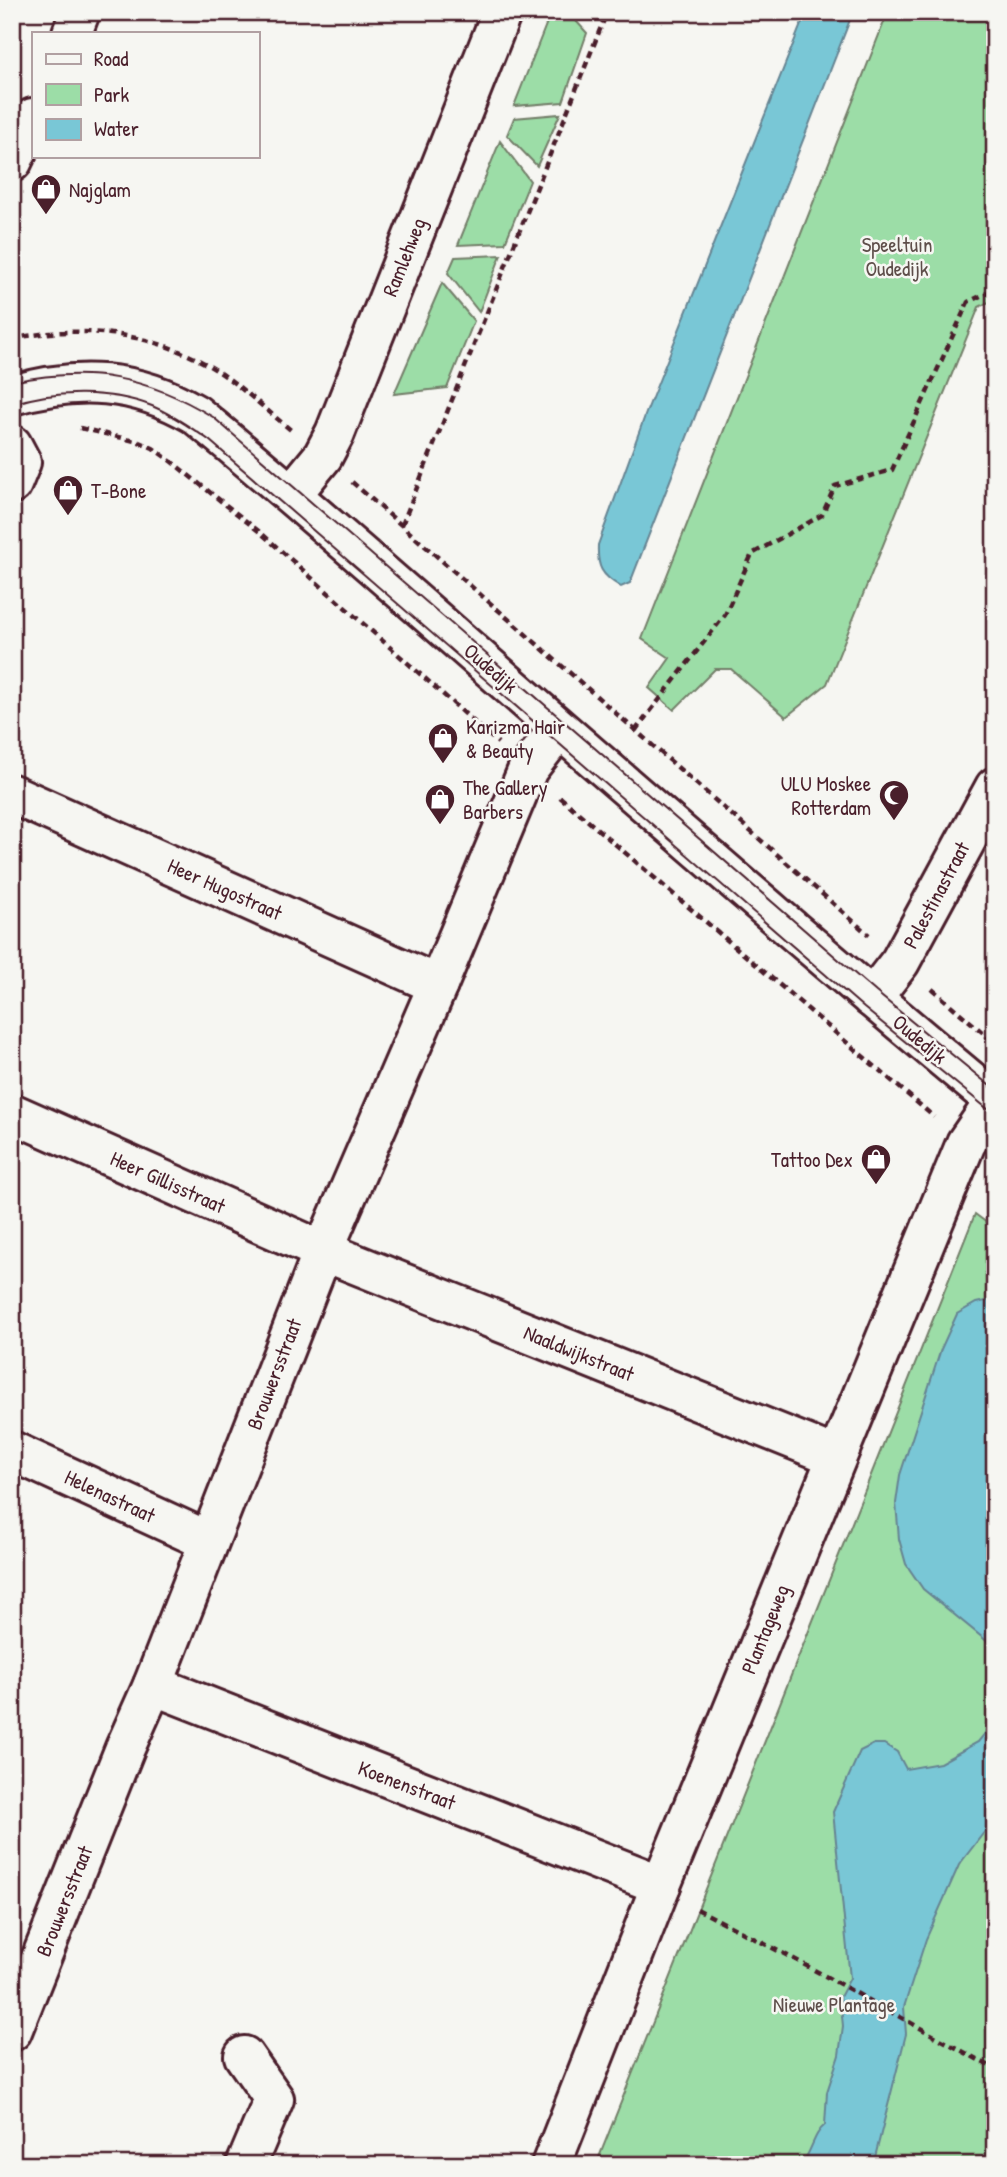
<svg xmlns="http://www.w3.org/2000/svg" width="1007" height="2177" viewBox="0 0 1007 2177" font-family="'Patrick Hand',sans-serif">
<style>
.green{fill:#9cdda7;stroke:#737e69;stroke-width:2}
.water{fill:#79c7d6;stroke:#668492;stroke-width:2}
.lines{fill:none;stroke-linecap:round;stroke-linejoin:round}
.street-casing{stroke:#4a1f2b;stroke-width:44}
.secondary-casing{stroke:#4a1f2b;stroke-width:44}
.path{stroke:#4a1f2b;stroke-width:4.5;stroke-dasharray:7 5;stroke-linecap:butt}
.street{stroke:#f6f6f2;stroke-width:38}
.secondary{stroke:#f6f6f2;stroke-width:38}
.tram{stroke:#4a1f2b;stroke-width:2}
.labels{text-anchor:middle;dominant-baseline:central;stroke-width:5;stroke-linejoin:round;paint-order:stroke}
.poi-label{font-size:21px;fill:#4a1f2b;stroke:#f6f6f2;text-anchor:start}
.park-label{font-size:21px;fill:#5e4e4a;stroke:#f6f6f2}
.street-label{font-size:21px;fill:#4a1f2b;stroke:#f6f6f2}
</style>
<rect width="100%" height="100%" fill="#f6f6f2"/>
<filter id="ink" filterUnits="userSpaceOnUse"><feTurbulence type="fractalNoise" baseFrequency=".0143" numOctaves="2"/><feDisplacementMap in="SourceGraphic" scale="14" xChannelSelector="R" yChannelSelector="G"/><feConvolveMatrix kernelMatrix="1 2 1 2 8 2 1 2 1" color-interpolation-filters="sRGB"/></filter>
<g filter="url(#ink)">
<!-- green -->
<g class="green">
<polygon points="551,12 568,12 587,33 563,102 514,106"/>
<polygon points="888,12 995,12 995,299 979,307 827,684 786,717 731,669 715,669 674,710 649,688 670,658 642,639"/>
<polygon points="560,114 537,166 507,135 514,118"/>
<polygon points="500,141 530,181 505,243 458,245"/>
<polygon points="501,255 479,312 448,273 455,257"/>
<polygon points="442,283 474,321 447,388 394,394"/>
<polygon points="975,1214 995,1229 995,2165 596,2165"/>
</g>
<!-- water -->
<g class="water">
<path d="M806,12H853L630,583L621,587C601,575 597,567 598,545L646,413Z"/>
<polygon points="995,1299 995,1653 989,1643 923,1589 906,1564 899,1539 896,1503 900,1475 941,1349 957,1314 976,1303"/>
<path d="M995,1721V1818L959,1865L926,1939L904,2007L906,2034L873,2165H801C812,2152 813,2134 825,2125L827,2092L839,2055L843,2026L840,1997L850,1978L833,1812L860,1751L874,1744H884L897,1752L906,1769L940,1763L978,1742Z"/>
</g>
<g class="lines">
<!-- street casing -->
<g class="street-casing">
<g id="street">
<polyline points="72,33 80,12"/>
<polyline points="12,162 33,118"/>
<polyline points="12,445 21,462 12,484"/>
<polyline points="292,494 323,456 335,433 502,12"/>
<polyline points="12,794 438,985"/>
<polyline points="872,998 900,962 995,787"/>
<polyline points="12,1113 323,1251 835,1456"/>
<polyline points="12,1451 208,1541"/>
<polyline points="153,1685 661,1885"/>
<polyline points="12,2031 125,1748 153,1685 323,1251 438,985 528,769 559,729"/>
<polyline points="244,2056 274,2099 246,2165"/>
<polyline points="551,2165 661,1885 966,1143 995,1101"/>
</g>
</g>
<!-- secondary casing -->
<g class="secondary-casing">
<path id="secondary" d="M12,395C78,376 135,379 195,414C319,516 439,624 560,729C704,854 848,979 995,1101"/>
</g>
<!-- path -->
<g class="path">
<path d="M12,339C83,323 164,333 225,376C248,393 270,413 292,431"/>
<polyline points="80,428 139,442 153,448 172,462 261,533 498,743"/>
<polyline points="352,482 869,935"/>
<polyline points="402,525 607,12"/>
<polyline points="635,731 725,615 752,554 822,515 835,486 892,470 968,302 995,289"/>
<polyline points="560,797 934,1117"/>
<polyline points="932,989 995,1043"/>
<polyline points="697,1909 794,1959 995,2069"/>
</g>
<!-- street -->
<use href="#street" class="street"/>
<!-- secondary -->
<use href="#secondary" class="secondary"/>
<!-- tram -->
<g class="tram">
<path d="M12,382C89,366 146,376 213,417L876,992L995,1090"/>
<path d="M12,404C54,390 111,390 152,406C172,414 191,428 209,440L864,1008L995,1115"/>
</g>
</g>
</g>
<!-- icons -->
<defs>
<g id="shop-pin" transform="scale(1.575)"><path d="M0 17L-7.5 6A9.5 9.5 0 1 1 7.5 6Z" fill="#4a1f2b" stroke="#f6f6f2"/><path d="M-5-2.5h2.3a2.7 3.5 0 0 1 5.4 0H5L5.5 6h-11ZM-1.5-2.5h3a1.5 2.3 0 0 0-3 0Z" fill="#fff"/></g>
<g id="mosque-pin" transform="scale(1.575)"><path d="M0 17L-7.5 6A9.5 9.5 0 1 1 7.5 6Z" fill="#4a1f2b" stroke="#f6f6f2"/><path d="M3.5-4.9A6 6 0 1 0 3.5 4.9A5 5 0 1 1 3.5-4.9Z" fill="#fff"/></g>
</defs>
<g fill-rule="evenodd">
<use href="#shop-pin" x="46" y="189"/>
<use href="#shop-pin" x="68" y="490"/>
<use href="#shop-pin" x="443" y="738"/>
<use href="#mosque-pin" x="894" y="795"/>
<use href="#shop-pin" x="440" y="799"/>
<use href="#shop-pin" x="876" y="1159"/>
</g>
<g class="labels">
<!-- poi labels -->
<g class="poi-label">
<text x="69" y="189">Najglam</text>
<text x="91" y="490">T-Bone</text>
<text x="466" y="726">Karizma Hair<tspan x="466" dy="24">&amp; Beauty</tspan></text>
<text x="871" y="783" text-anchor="end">ULU Moskee<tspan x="871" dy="24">Rotterdam</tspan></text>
<text x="463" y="787">The Gallery<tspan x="463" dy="24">Barbers</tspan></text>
<text x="853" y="1159" text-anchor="end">Tattoo Dex</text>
</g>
<!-- park labels -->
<g class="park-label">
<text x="897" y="244">Speeltuin<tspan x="897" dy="24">Oudedijk</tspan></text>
<text x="834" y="2004">Nieuwe Plantage</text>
</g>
<!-- street labels -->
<g class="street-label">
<text transform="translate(404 257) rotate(-68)">Ramlehweg</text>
<text transform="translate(491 668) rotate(41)">Oudedijk</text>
<text transform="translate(225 889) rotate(24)">Heer Hugostraat</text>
<text transform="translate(936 895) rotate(-62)">Palestinastraat</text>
<text transform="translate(920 1039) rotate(40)">Oudedijk</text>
<text transform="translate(168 1182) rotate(24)">Heer Gillisstraat</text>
<text transform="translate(579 1353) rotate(22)">Naaldwijkstraat</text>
<text transform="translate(274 1374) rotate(-69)">Brouwersstraat</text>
<text transform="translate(110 1496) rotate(25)">Helenastraat</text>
<text transform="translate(765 1629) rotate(-68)">Plantageweg</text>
<text transform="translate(407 1785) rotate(21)">Koenenstraat</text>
<text transform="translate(64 1901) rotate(-68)">Brouwersstraat</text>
</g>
</g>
<!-- margin -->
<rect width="1007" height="2177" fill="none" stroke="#f6f6f2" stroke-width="42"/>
<rect x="21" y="21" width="965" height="2135" fill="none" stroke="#4a1f2b" stroke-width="2.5" filter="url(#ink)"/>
<!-- legend -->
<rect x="32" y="32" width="228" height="126" fill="#f6f6f2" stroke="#b1a0a2" stroke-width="2"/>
<rect x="46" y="54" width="35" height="10" fill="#f6f6f2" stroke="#b1a0a2" stroke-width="2"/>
<text x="94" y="66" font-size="21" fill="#4a1f2b">Road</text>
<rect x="46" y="84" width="35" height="21" fill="#9cdda7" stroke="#b1a0a2" stroke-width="2"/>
<text x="94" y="102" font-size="21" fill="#4a1f2b">Park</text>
<rect x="46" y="119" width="35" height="21" fill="#79c7d6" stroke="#b1a0a2" stroke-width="2"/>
<text x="94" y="136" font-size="21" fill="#4a1f2b">Water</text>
</svg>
